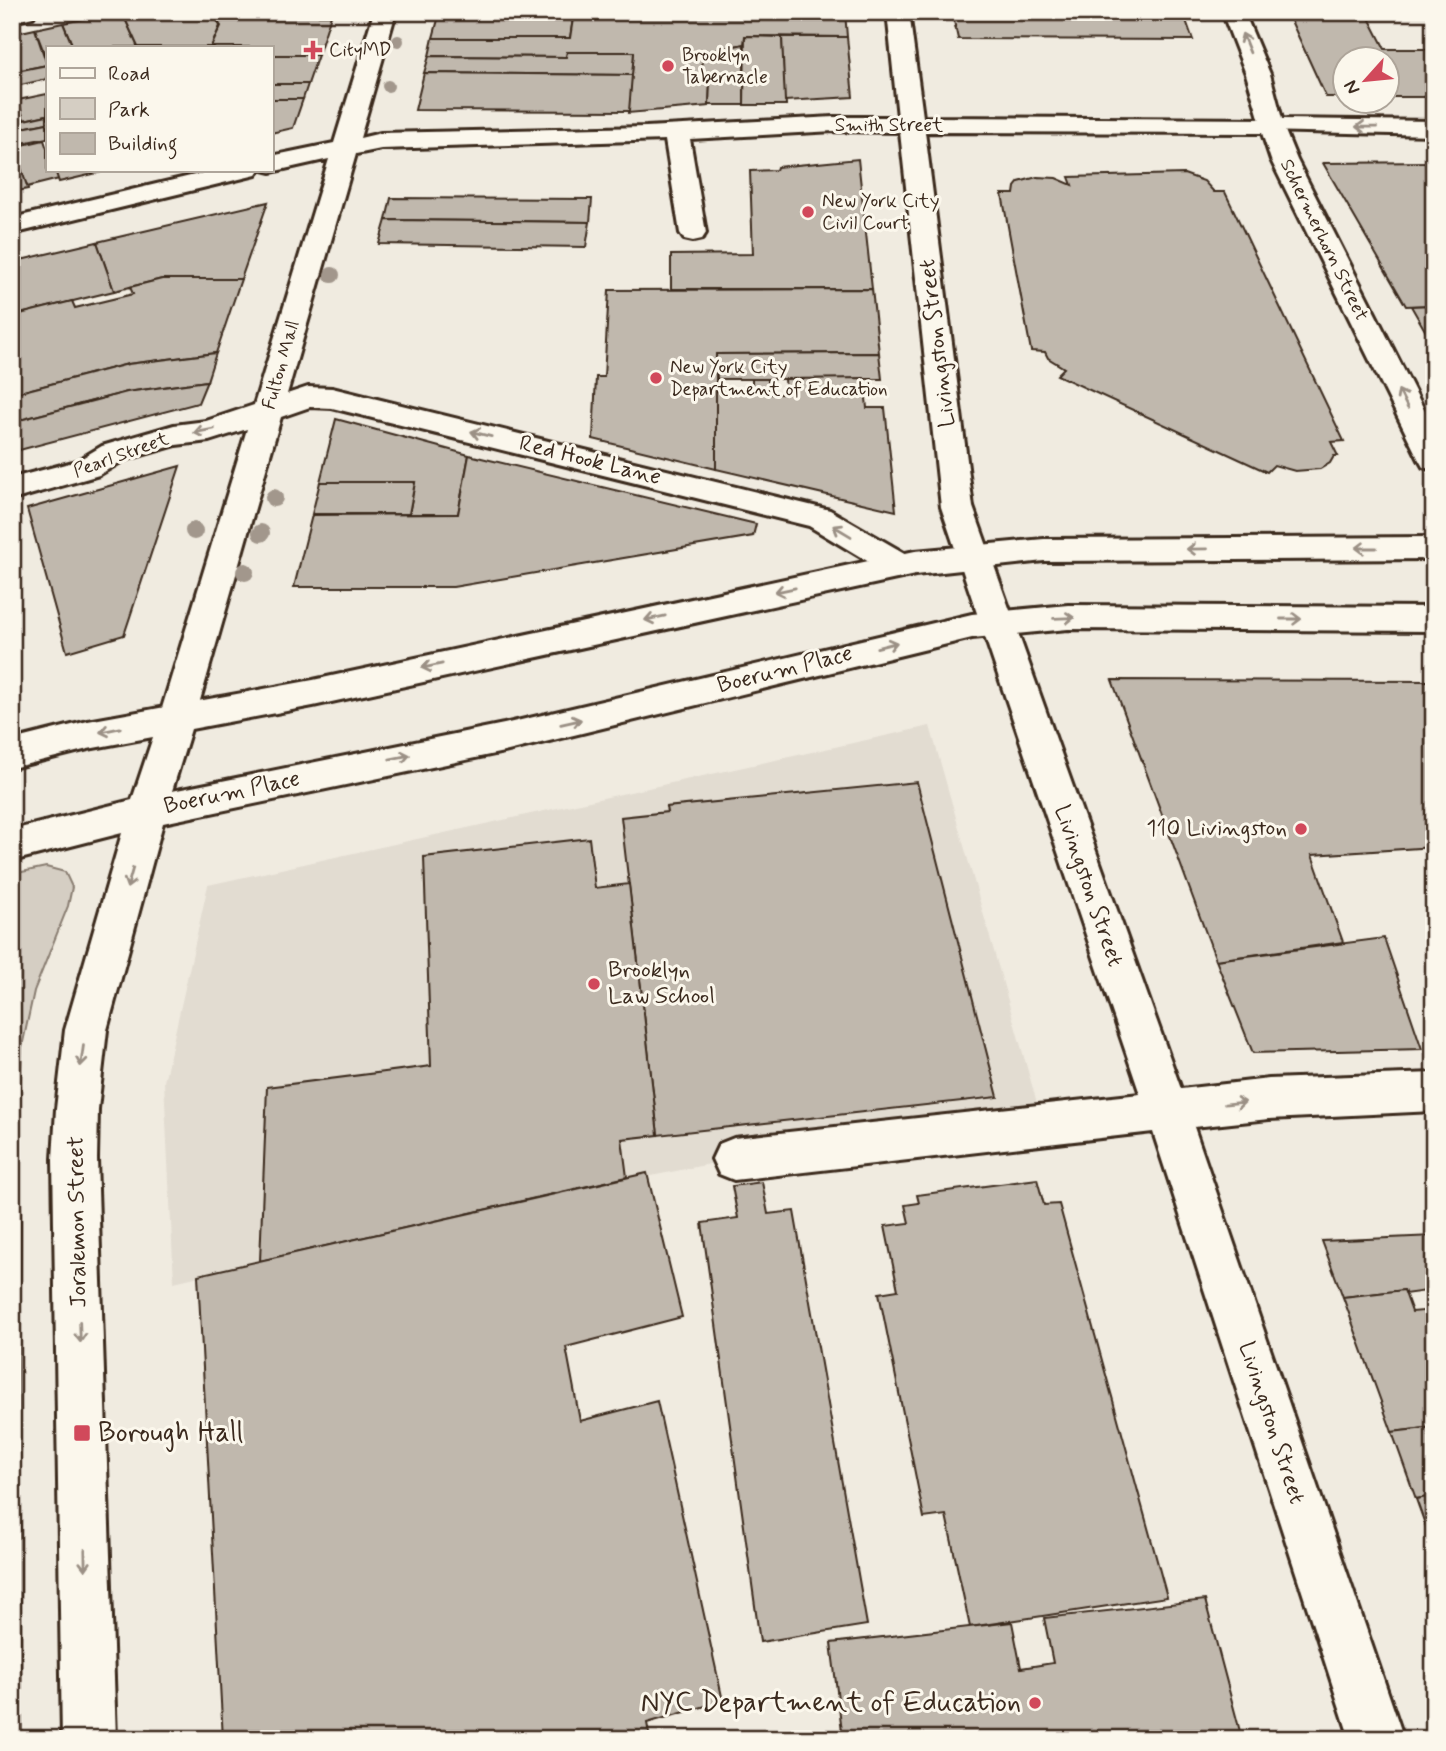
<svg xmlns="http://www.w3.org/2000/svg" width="1446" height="1751" viewBox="0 0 1446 1751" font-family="Mynerve,sans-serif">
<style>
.built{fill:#e2dcd1}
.green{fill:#d5cec3;stroke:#887c70;stroke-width:2}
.building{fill:#c0b8ad;stroke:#3b2a1e;stroke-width:2}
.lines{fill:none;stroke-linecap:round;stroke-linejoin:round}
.minor-casing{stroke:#3b2a1e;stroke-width:6}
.major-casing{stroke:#3b2a1e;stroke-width:6}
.minor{fill:#fbf7ec;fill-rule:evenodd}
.major{fill:#fbf7ec;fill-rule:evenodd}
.tree{fill:#a2978c}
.oneway{stroke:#9b9085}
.poi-dot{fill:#d1495b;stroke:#fbf7ec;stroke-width:2.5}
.labels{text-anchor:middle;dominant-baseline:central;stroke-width:6;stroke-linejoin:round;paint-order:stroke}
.far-poi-label{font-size:19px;fill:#3b2a1e;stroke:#fbf7ec;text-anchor:start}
.far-street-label{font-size:19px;fill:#3b2a1e;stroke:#fbf7ec}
.street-label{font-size:23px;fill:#3b2a1e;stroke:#fbf7ec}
.poi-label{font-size:23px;fill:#3b2a1e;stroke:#fbf7ec;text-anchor:end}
.near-poi-label{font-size:28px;fill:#3b2a1e;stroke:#fbf7ec;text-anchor:start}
</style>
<rect width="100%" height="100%" fill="#f0ebe0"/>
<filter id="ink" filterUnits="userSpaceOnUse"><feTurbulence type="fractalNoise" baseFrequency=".0143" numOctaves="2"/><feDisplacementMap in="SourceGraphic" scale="14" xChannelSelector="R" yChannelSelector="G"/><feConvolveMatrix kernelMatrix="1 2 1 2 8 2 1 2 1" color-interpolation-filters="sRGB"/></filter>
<g filter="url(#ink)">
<!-- built -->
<polygon class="built" points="930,726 1043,1124 734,1159 438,1220 174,1282 164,1082 208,885"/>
<!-- green -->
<polygon class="green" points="46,867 65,872 72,887 68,906 34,991 22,1047 16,1177 21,1213 19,1371 22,1739 12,1739 12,874"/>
<!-- building -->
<g class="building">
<polygon points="122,12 138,47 73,47 63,23"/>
<polygon points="122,12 213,12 220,26 211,47 138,47"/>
<polygon points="213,12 253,12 252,15 218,22"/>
<polygon points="253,12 332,12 331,15 252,15"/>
<polygon points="440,12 574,12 570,38 433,38"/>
<polygon points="574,12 845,12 847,37 745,36 744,44 703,53 702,82 710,82 709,106 628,113 634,52 567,52 566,57 429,56 433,38 570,38"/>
<polygon points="952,12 1183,12 1193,40 958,39"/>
<polygon points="1287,12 1366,12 1385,49 1434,49 1434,97 1386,97 1386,60 1344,60 1344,97 1326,97"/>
<polygon points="252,15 331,15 318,55 271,55 271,47 211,47 221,26 218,22"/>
<polygon points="63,23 73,47 47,47 47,60 35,29"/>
<polygon points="35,29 47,65 21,70 12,46 12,34"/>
<polygon points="745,36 782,37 786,105 744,105"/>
<polygon points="782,37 847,37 853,97 785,101"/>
<polygon points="744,44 744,105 709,105 710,82 702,82 703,53"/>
<polygon points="12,46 21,70 12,72"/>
<polygon points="567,52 634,52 632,75 424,73 429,56 566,57"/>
<polygon points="271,55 318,55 308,84 271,84"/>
<polygon points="47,65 47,79 12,87 12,72"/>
<polygon points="424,73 632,75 629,111 415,110"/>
<polygon points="271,84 308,84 303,99 271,99"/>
<polygon points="47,94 47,115 24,120 18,100"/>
<polygon points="271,99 303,99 293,128 271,133"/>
<polygon points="18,100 24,120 47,115 47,123 12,130 12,101"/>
<polygon points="47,123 47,138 12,145 12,130"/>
<polygon points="44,140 47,149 47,170 55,170 59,179 27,187 14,147"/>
<polygon points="12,151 15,151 28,189 12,192"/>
<polygon points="858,159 872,289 671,289 671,255 753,254 750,171 776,170 777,167"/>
<polygon points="1434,162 1434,203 1430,203 1434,209 1434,305 1406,306 1323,163"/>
<polygon points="55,170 110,170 59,182"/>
<polygon points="1184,174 1204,181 1214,192 1225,192 1344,441 1331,442 1338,456 1334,456 1330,463 1320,469 1295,471 1274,465 1267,472 1057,375 1064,368 1048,358 1045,352 1031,351 1002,194 1014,194 1015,187 1019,182 1037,177 1056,178 1072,185 1069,177"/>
<polygon points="391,198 592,199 590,222 386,220"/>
<polygon points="268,202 241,279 162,279 114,291 97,242"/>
<polygon points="386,220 590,222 586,247 379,244"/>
<polygon points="97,242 114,291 12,316 12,262"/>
<polygon points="162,279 241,279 216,353 128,364 12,394 12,316 72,301 75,308 133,294 130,287"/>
<polygon points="872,289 879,353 716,354 716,469 593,439 596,377 604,377 609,290"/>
<polygon points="1434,305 1434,346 1411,306"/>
<polygon points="216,353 207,381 127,392 12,422 12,394 128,364"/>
<polygon points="879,353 882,379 717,379 716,354"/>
<polygon points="864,378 867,408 885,408 896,511 716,469 716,391 752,391 752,379 768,379 768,394 786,394 785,379"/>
<polygon points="207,381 198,403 12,452 12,422 127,392"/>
<polygon points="336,419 469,455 458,514 409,514 415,482 320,482"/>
<polygon points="469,455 756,524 753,536 453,587 294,587 312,515 458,514"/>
<polygon points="180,466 124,635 67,652 27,509"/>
<polygon points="320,482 415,482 409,514 312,514"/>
<polygon points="1112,680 1434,681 1434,847 1312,855 1343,942 1216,960"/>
<polygon points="917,782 998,1097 658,1135 621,817 667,812 666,807"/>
<polygon points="589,838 595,888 629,884 658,1135 622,1139 627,1177 260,1261 267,1087 431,1066 424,857"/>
<polygon points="1384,938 1422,1049 1253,1053 1216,960"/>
<polygon points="647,1173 682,1317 566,1347 580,1421 657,1401 723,1701 647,1723 650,1739 223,1739 198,1275"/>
<polygon points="1037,1179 1044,1205 1059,1204 1167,1597 970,1627 946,1515 924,1518 879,1293 898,1290 885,1226 909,1223 905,1205 919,1203 917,1195"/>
<polygon points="762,1182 768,1214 794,1211 867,1625 760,1642 702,1223 738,1218 732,1186"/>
<polygon points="1434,1236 1434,1290 1405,1294 1404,1290 1343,1297 1322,1241"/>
<polygon points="1404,1290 1412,1312 1434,1310 1434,1427 1392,1432 1343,1297"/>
<polygon points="1434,1427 1434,1496 1416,1499 1392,1432"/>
<polygon points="1434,1496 1434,1549 1416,1499"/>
<polygon points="1205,1600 1242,1739 843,1739 831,1643 1012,1622 1021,1668 1053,1663 1044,1618"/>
</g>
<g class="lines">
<!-- minor casing -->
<g class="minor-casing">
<g id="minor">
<polygon points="12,12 36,12 33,17 12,22"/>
<polygon points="374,12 396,12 360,138 381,133 646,127 834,117 898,117 887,12 909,12 923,117 1272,119 1281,121 1297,160 1434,429 1434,470 1423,467 1419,460 1271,160 1262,133 925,132 973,507 1181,1089 1269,1079 1434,1073 1434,1111 1269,1119 1194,1127 1404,1739 1350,1739 1153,1132 734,1180 719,1174 712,1159 719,1144 734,1138 1140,1094 941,507 900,132 834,131 690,139 706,233 702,239 693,241 684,239 680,233 665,140 381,149 356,154 287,394 308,387 332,388 830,510 913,558 917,566 913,574 901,578 889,574 809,526 332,408 310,407 281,417 195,718 190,728 177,732 164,728 159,718 247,429 209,441 176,445 124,460 99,475 12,500 12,478 77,461 102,446 174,425 206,421 254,405 329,159 271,172 263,170 271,170 271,156 334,143"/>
<polygon points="216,170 260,170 256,175 12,234 12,218"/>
</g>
</g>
<!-- major casing -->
<g class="major-casing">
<g id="major">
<polygon points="1222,12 1244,12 1270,74 1282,119 1434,121 1434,135 1263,131 1246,74"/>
<polygon points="1434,537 1434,559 1044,561 915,575 313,706 191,729 172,791 504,724 972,614 1068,605 1434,607 1434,631 1068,629 972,638 504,752 163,823 107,1030 98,1109 97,1159 116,1739 62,1739 53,1159 56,1109 65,1030 122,833 12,861 12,830 132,800 153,737 88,749 12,768 12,740 88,721 313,680 915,551 1044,539"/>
</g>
</g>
<!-- minor -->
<use href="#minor" class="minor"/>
<!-- major -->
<use href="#major" class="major"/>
</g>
<!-- trees -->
<g class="tree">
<circle cx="398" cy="41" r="6"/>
<circle cx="388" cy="86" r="6"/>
<circle cx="332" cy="275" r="8"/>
<circle cx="274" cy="498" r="9"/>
<circle cx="194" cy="531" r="9"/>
<circle cx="261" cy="533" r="9"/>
<circle cx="245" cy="572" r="9"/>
</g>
<!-- one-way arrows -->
<defs><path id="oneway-shaft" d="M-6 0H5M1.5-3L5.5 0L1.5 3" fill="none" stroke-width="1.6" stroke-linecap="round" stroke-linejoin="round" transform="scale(1.75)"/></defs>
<g class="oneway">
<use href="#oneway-shaft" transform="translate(1246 43) rotate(-112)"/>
<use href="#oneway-shaft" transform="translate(1366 127) rotate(-179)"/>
<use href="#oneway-shaft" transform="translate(1403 399) rotate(-117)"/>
<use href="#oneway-shaft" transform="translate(204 431) rotate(169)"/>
<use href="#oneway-shaft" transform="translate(481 434) rotate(-166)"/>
<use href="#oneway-shaft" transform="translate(842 531) rotate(-149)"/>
<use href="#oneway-shaft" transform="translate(1366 548) rotate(180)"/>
<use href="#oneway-shaft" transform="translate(1197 549) rotate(179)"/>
<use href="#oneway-shaft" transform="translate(785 590) rotate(168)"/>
<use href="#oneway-shaft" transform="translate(655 618) rotate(168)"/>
<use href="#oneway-shaft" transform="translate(1064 618) rotate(-2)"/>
<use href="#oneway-shaft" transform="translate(1291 619)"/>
<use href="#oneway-shaft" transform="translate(887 645) rotate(-14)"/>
<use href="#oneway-shaft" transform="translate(432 666) rotate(168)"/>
<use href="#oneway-shaft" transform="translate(571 722) rotate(-13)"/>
<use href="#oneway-shaft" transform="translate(110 730) rotate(168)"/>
<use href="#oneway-shaft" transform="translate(400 757) rotate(-11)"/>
<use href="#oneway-shaft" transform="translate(130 878) rotate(106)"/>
<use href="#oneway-shaft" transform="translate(82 1056) rotate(98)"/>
<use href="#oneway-shaft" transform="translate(1235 1103) rotate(-6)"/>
<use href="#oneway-shaft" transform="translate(80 1332) rotate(88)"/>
<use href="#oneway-shaft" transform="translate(85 1560) rotate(89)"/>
</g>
</g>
<!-- markers -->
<g class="poi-dot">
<path d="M309.5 39.5h7v7h7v7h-7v7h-7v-7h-7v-7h7z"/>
<circle cx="668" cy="66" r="7"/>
<circle cx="808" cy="212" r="7"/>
<circle cx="656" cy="378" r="7"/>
<circle cx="1301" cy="829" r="7"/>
<circle cx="594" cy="984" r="7"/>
<rect x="73" y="1424" width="18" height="18" rx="3.5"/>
<circle cx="1035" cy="1703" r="7"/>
</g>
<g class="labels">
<!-- far-poi labels -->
<g class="far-poi-label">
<text x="329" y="50">CityMD</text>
<text x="682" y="55">Brooklyn<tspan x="682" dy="22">Tabernacle</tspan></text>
<text x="822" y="201">New York City<tspan x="822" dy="22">Civil Court</tspan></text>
<text x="670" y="367">New York City<tspan x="670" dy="22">Department of Education</tspan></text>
</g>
<!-- far-street labels -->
<g class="far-street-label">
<text x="889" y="125">Smith Street</text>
<text transform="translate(1324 240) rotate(64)">Schermerhorn Street</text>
<text transform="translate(281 365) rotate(-74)">Fulton Mall</text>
<text transform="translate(121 455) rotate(-20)">Pearl Street</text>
</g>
<!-- street labels -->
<g class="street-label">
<text transform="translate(938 343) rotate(-97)">Livingston Street</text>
<text transform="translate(590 461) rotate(14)">Red Hook Lane</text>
<text transform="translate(785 670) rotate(-14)">Boerum Place</text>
<text transform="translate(232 793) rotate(-12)">Boerum Place</text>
<text transform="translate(1088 886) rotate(71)">Livingston Street</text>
<text transform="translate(78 1222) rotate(-91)">Joralemon Street</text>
<text transform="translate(1271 1423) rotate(72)">Livingston Street</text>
</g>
<!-- poi labels -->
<g class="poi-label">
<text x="1287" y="829">110 Livingston</text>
<text x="608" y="971" text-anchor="start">Brooklyn<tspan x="608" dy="26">Law School</tspan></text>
</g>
<!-- near-poi labels -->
<g class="near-poi-label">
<text x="98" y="1433">Borough Hall</text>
<text x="1021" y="1703" text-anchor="end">NYC Department of Education</text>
</g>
</g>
<!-- margin -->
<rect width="1446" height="1751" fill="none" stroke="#fbf7ec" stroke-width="42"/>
<rect x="21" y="21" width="1404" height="1709" fill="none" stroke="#3b2a1e" stroke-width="2.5" filter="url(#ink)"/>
<!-- legend -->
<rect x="46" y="46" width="228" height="126" fill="#fbf7ec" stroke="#aea59a" stroke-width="2"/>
<rect x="60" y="68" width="35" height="10" fill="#fbf7ec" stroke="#aea59a" stroke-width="2"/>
<text x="108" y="80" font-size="21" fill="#3b2a1e">Road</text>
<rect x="60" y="98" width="35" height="21" fill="#d5cec3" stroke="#aea59a" stroke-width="2"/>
<text x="108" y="116" font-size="21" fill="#3b2a1e">Park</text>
<rect x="60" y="133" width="35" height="21" fill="#c0b8ad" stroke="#aea59a" stroke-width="2"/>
<text x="108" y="150" font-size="21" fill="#3b2a1e">Building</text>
<!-- north arrow -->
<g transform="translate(1366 80) rotate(243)"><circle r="33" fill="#fbf7ec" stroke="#aea59a" stroke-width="2"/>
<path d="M0-5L12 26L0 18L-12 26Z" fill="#d1495b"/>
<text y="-10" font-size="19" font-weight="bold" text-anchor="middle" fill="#3b2a1e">N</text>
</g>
</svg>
